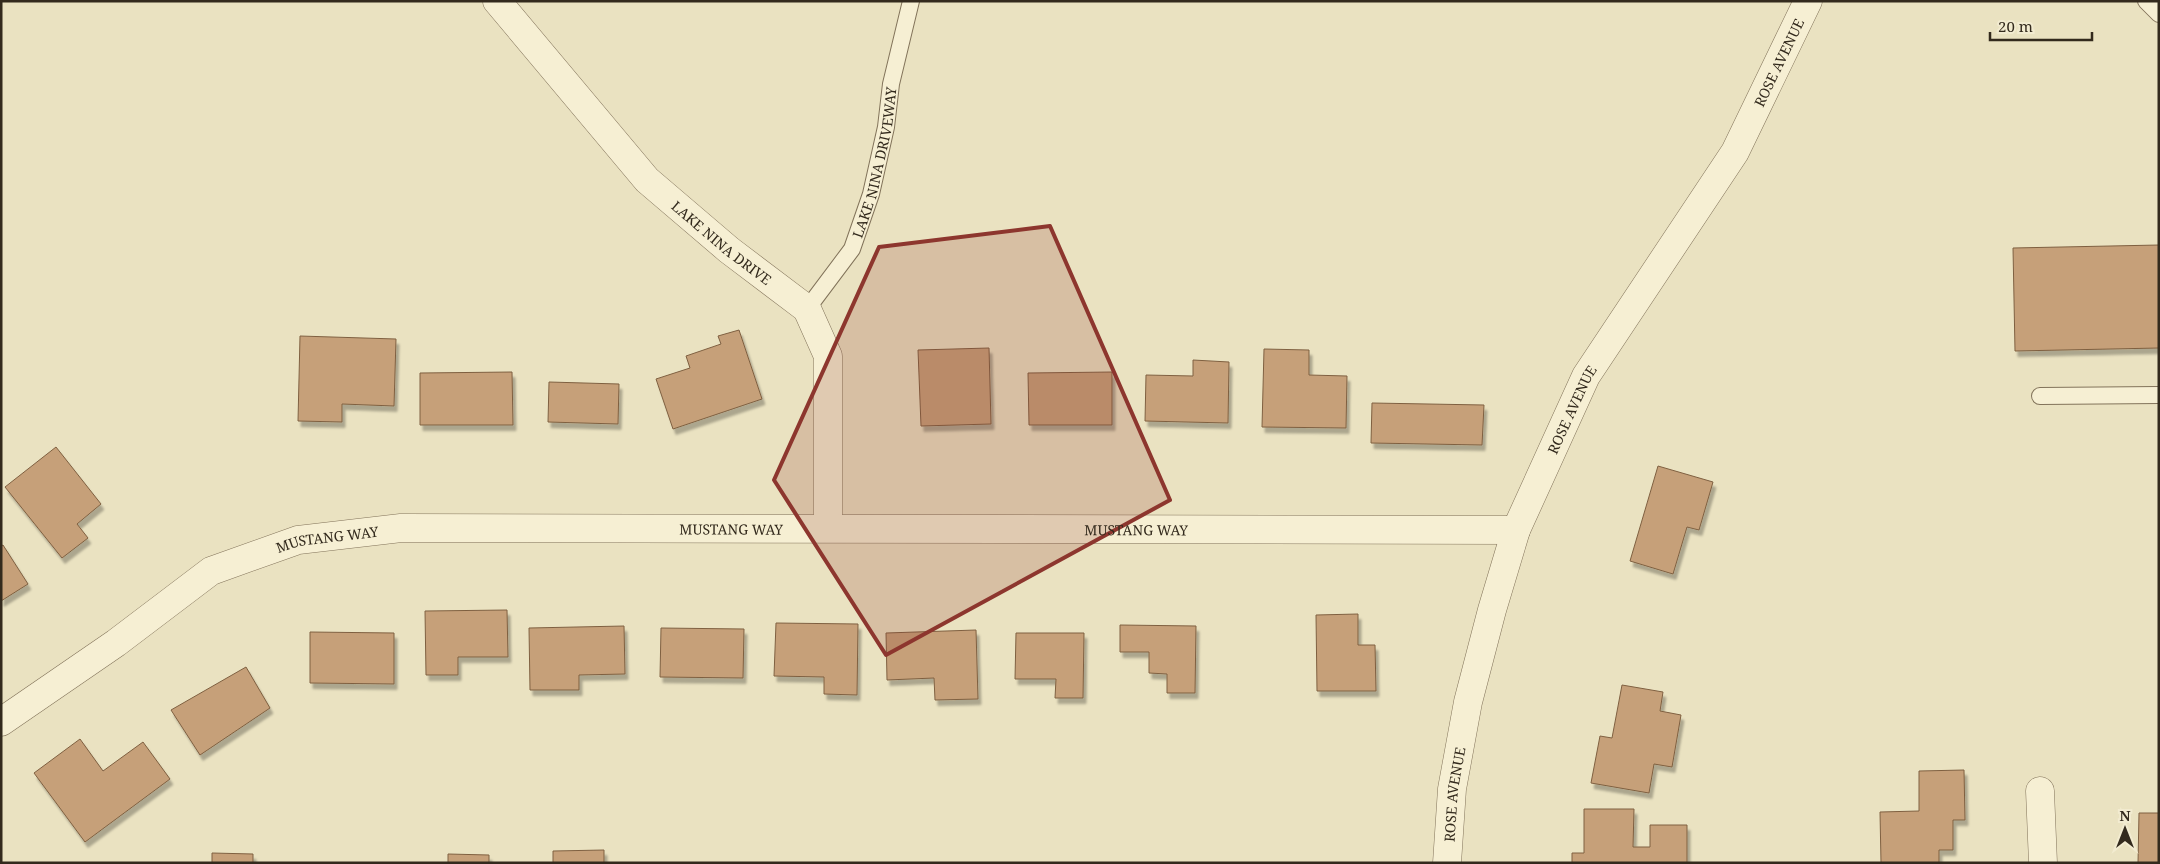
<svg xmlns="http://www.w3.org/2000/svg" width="2160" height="864" viewBox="0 0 2160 864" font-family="'Noto Serif',serif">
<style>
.building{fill:#c6a079;stroke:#7f6041;filter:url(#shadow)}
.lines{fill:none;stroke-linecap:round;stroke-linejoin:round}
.service-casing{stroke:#82735a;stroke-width:18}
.minor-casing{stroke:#82735a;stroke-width:29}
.tertiary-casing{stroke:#82735a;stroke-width:29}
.service{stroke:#f6efd3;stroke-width:16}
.minor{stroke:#f6efd3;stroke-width:28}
.tertiary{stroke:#f6efd3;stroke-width:28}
.marked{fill:#8d362e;fill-opacity:0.2;stroke:#8d362e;stroke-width:4;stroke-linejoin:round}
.labels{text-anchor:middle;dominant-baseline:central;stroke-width:4;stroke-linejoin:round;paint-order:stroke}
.street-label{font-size:14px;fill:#332a1d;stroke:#f2ebd0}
</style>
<defs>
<filter id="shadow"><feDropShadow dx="3" dy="5.5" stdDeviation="1" flood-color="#0004"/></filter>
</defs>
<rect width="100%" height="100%" fill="#eae2c1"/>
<!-- building -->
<g class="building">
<polygon points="2159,245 2159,348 2015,351 2013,248"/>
<polygon points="739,330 762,399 673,429 656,379 690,368 686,356 721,344 718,336"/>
<polygon points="300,336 396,339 394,406 342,404 342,422 298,421"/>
<polygon points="989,348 991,424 921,426 918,350"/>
<polygon points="1264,349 1309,350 1309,375 1347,376 1346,428 1262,427"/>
<polygon points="1193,360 1229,362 1228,423 1145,421 1146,375 1193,376"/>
<polygon points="512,372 513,425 420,425 420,373"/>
<polygon points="1112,372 1112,425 1029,425 1028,373"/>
<polygon points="549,382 619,384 618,424 548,422"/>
<polygon points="1372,403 1484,405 1482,445 1371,443"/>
<polygon points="56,447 101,504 77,524 88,538 62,558 5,487"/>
<polygon points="1658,466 1713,482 1699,530 1687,527 1673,574 1630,561"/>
<polygon points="3,545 28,584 1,601 1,546"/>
<polygon points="507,610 508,657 458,657 458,675 426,675 425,611"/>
<polygon points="1358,614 1358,645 1375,645 1376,691 1317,691 1316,615"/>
<polygon points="776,623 858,624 857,695 824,694 824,677 774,676"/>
<polygon points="1120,625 1196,626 1195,693 1167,693 1167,674 1149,673 1149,652 1120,652"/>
<polygon points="624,626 625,674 579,675 579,690 530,690 529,628"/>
<polygon points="661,628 744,629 743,678 660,677"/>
<polygon points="976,630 978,699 935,700 934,678 887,680 886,633"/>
<polygon points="310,632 394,633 394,684 310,683"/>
<polygon points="1016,633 1084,633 1083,698 1055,698 1056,679 1015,679"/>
<polygon points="246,667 270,708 200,755 171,710"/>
<polygon points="1622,685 1663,692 1660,711 1681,715 1672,767 1654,764 1649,793 1591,783 1600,736 1612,738"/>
<polygon points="80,739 103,771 143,742 170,779 85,842 34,773"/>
<polygon points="1964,770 1965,820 1953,820 1953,850 1939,850 1939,863 1881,863 1880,812 1919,811 1919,771"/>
<polygon points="1584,809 1634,809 1633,847 1650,847 1650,825 1687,825 1687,863 1572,863 1572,853 1584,853"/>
<polygon points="2139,813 2159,813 2159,863 2138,863"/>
<polygon points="604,850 604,863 553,863 553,851"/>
<polygon points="212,853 253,854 253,863 212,863"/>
<polygon points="448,854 489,855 489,863 448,863"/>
</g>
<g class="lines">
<!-- service casing -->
<g class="service-casing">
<g id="service">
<polyline points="2146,1 2159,14"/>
<path id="s1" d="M807,309L852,249L871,194L886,127L891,84L911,1"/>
<polyline points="2040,396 2159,395"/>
</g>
</g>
<!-- minor casing -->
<g class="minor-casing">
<g id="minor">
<path id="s2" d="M497,1L647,180L729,250L807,309L828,356V528"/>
<path id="s3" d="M1,722L116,643L211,571L298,540L401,528L1516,530"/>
<polyline points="2040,791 2043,863"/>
</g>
</g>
<!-- tertiary casing -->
<g class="tertiary-casing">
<g id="tertiary">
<path id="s4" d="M1447,863L1452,789L1468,702L1492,610L1516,530L1586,376L1735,152L1808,1"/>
</g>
</g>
<!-- service -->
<use href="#service" class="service"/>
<!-- minor -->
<use href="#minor" class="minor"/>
<!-- tertiary -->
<use href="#tertiary" class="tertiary"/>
</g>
<!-- marked area -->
<path class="marked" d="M1050,226L1170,500L886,655L774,480L879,247Z"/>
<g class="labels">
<!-- street labels -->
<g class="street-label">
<text stroke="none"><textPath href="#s4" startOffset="879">ROSE AVENUE</textPath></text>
<text stroke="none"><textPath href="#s1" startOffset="165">LAKE NINA DRIVEWAY</textPath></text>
<text stroke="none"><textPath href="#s2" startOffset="331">LAKE NINA DRIVE</textPath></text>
<text stroke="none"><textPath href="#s4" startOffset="474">ROSE AVENUE</textPath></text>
<text stroke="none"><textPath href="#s3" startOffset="785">MUSTANG WAY</textPath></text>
<text stroke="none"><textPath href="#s3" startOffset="1190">MUSTANG WAY</textPath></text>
<text stroke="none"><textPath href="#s3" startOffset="380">MUSTANG WAY</textPath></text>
<text stroke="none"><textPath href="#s4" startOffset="69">ROSE AVENUE</textPath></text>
</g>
</g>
<!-- border -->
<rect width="2160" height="864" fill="none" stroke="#332a1d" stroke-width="5"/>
<!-- north arrow -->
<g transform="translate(2125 829)" stroke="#f2ebd0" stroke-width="4" paint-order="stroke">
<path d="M0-4L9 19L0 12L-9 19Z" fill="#332a1d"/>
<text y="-8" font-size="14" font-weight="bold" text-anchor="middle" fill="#332a1d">N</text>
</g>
<!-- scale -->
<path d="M1990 32v8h102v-8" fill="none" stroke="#332a1d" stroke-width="2.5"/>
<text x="1998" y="32" font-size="15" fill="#332a1d" stroke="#f2ebd0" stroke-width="4" paint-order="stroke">20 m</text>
</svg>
